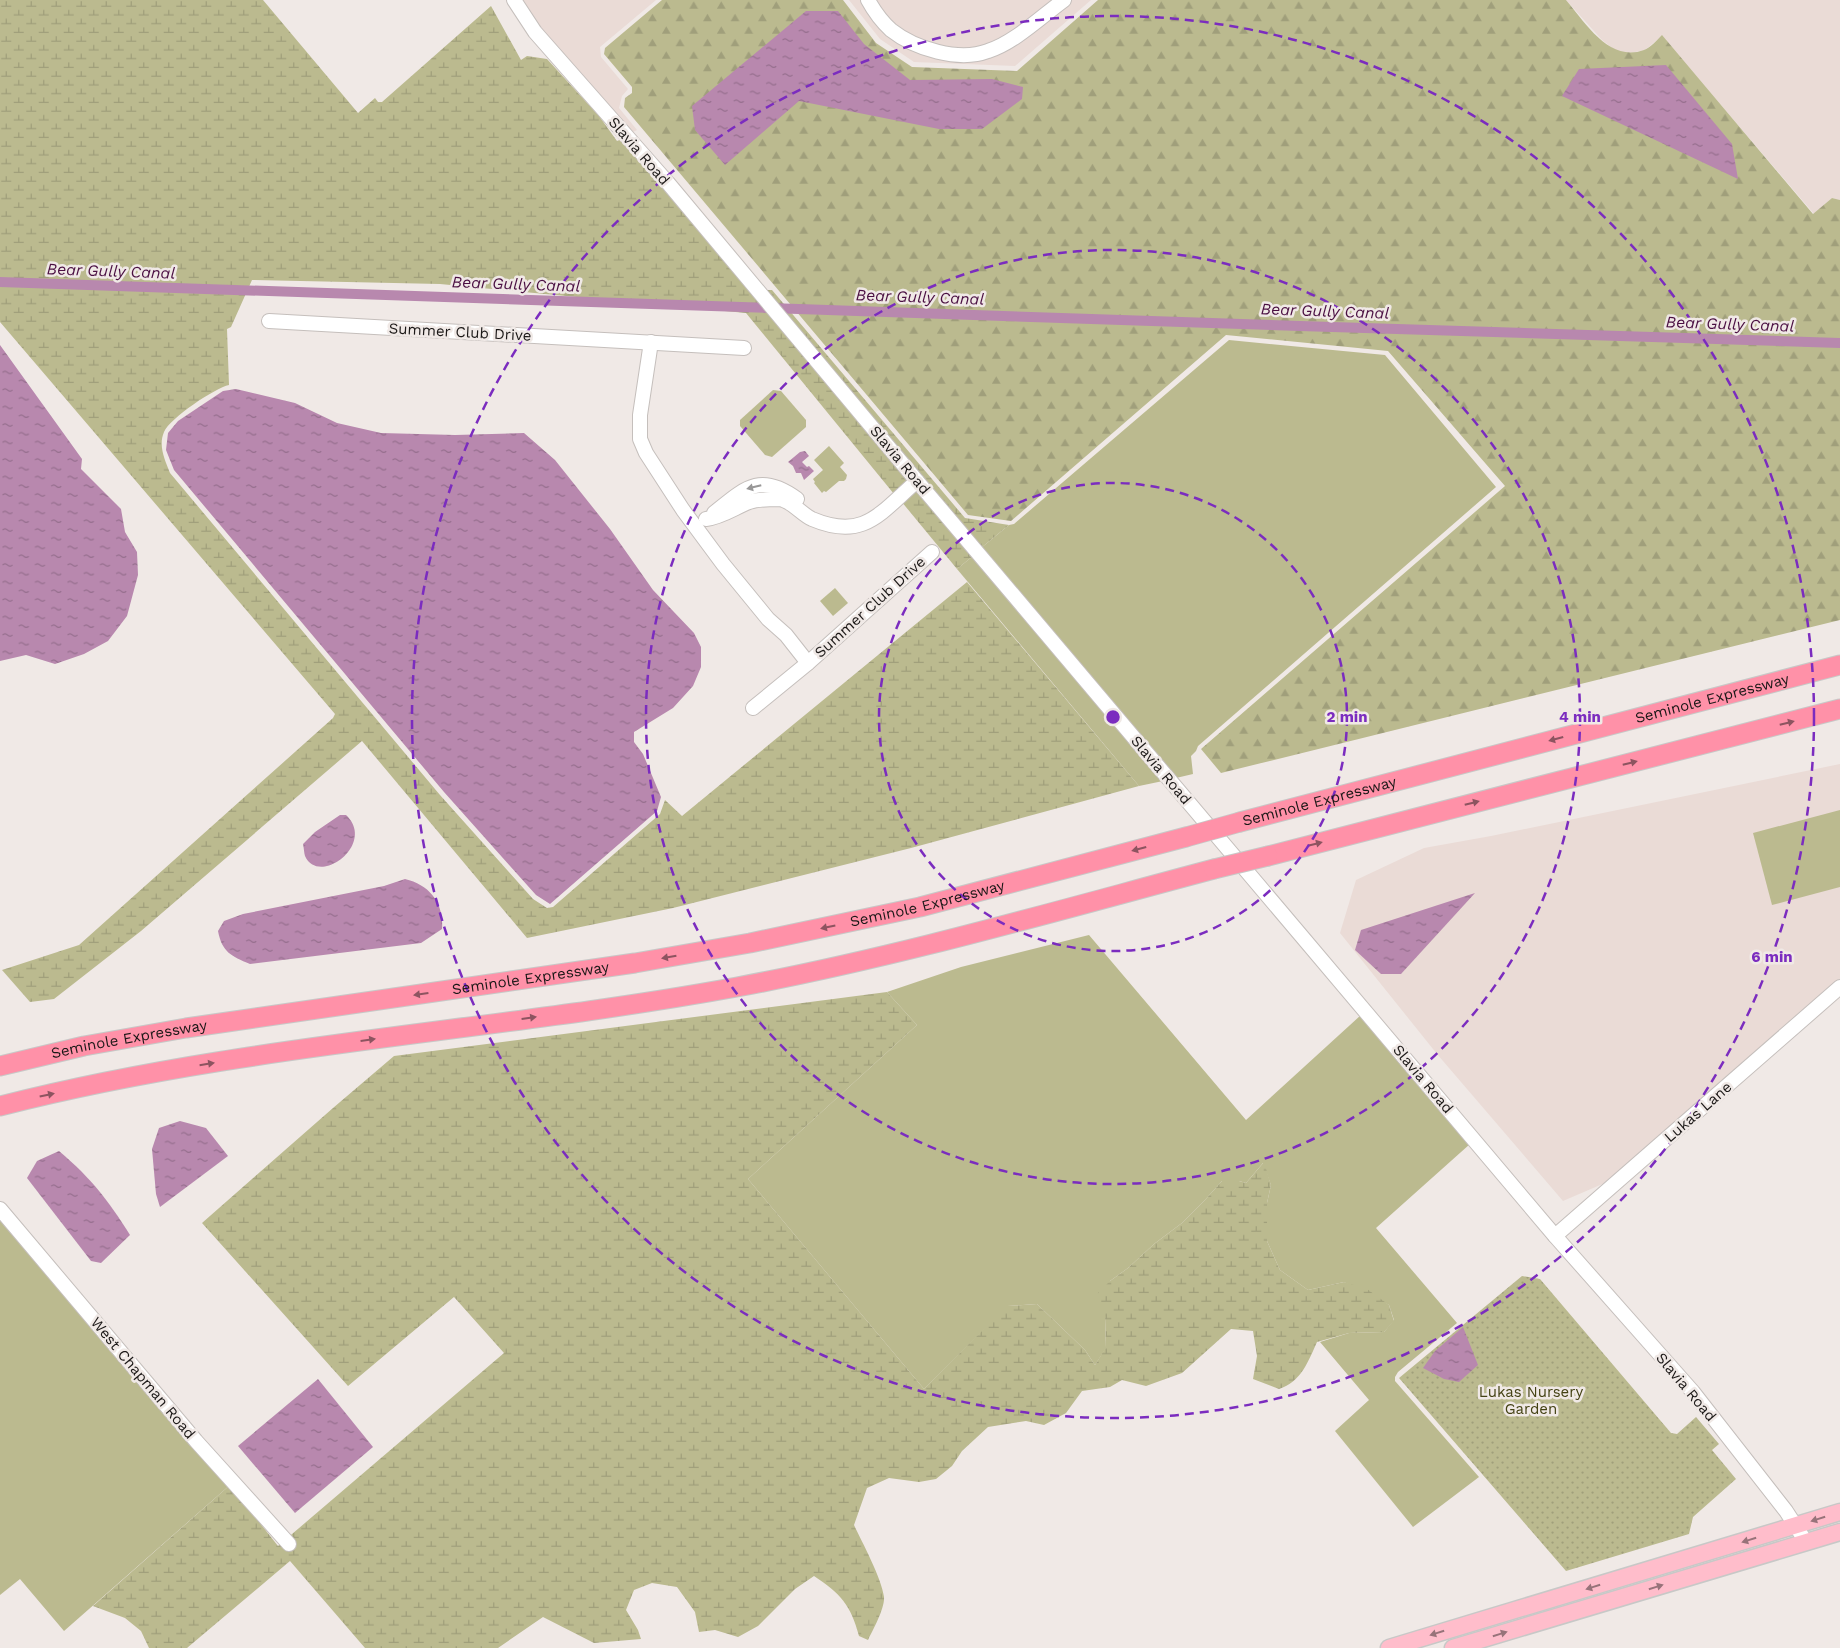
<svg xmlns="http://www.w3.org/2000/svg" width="1840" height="1648" viewBox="0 0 1840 1648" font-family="'Work Sans',sans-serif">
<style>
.built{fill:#eadbd6}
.green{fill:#bbba8f}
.forest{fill:url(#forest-firs)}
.wetland{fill:url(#wetland-marsh)}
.garden{fill:url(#garden-dots)}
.water{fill:url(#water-ripples)}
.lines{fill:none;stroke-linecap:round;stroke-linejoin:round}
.canal{stroke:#b888ae;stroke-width:10}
.minor-casing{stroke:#c5bfbc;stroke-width:16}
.major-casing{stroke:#c8c8c7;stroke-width:19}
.highway-casing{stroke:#c8c8c7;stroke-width:21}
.minor{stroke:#fff;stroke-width:14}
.major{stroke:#ffbdcb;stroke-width:16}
.highway{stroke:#ff91a8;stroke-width:19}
.highway-bridge-casing{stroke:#c8c8c7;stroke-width:21;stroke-linecap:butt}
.highway-bridge{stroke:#ff91a8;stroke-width:19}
.oneway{fill:#989797}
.oneway2{fill:#8d5460}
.oneway3{fill:#98737a}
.ring{fill:none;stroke:#7b2cbf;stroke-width:2.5;stroke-dasharray:9 6}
.labels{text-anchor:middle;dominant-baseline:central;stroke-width:5;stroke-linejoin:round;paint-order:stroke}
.street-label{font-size:15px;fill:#1b1817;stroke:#f0e9e6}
.park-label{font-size:15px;fill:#444214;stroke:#f0e9e6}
.water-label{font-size:16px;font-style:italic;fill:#4a0f42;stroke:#f0e9e6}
.centre{fill:#7b2cbf;stroke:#f0e9e6;stroke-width:2.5}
.ring-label{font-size:15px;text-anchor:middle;font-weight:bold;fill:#7b2cbf;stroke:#f0e9e6;stroke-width:5;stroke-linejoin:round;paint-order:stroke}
</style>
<defs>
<pattern id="forest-firs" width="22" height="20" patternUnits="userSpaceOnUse" patternTransform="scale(1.25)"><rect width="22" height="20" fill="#bbba8f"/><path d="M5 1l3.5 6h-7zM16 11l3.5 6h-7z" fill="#a09f7b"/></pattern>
<pattern id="wetland-marsh" width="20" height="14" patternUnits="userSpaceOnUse" patternTransform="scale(1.25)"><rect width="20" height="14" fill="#bbba8f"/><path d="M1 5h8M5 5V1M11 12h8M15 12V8" fill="none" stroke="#a09f7b"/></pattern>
<pattern id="garden-dots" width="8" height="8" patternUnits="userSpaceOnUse" patternTransform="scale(1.25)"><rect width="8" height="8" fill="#bbba8f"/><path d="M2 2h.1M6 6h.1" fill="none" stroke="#a09f7b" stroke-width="1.8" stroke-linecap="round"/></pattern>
<pattern id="water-ripples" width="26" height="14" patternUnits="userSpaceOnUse" patternTransform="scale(1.25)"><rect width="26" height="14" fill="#b888ae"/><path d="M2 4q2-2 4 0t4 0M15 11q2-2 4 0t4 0" fill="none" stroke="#956e8d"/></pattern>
</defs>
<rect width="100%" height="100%" fill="#f0e9e6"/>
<!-- built -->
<g class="built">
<polygon points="520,0 656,0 600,47 601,57 628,89 622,96 619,108 637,130 631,133 540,28"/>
<polygon points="849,0 861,0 930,55 957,62 988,57 1014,43 1072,0 1091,0 1015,66 914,62 880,39"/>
<polygon points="874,0 1055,0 1009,35 987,46 958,51 934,45 911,36 895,26 880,10"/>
<polygon points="1566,0 1840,0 1840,200 1832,198 1814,214 1662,36 1645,50 1631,53 1616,51 1602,40"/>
<polygon points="1840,764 1840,987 1628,1173 1563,1201 1437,1054 1340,933 1356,880 1424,848 1491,836"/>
</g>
<!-- green -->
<g class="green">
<polygon points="1229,340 1385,355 1496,487 1198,746 1196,751 1191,756 1193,774 1176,778 981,548 1009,525 1014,524"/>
<polygon points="773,390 781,391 806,420 806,427 772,457 765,455 740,426 740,420"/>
<polygon points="829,446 844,463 840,467 847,475 846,479 844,481 839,481 826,492 824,491 822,493 814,483 815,482 813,479 823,470 814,460"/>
<polygon points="973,556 1163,781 1139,786 957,569"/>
<polygon points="835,588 848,603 833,616 820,601"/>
<polygon points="1840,810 1840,887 1772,905 1753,833"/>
<polygon points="1089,935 1246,1120 1361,1015 1470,1144 1376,1228 1457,1323 1398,1372 1395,1377 1395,1381 1479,1477 1413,1527 1335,1431 1369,1400 1320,1342 1349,1333 1384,1332 1394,1320 1389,1305 1344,1282 1308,1290 1280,1270 1267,1241 1267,1203 1271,1185 1263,1163 1246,1183 1239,1181 1222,1181 1204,1201 1182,1223 1154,1244 1128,1268 1110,1281 1105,1316 1106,1348 1095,1365 1085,1350 1037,1304 1008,1306 924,1389 748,1179 917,1025 887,992 961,967"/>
<polygon points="0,1201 109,1328 230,1485 64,1631 20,1579 0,1595"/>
</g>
<!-- forest -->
<path class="forest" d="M662,0H843L876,43L912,67L1017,71L1098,0H1566C1585,22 1609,63 1644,50C1650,48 1657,40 1662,35L1813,214L1832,198L1840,200V620L1221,773L1201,749L1505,486L1388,351L1226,335L1011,521L968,515L624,107L625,98L632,93V87L604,54L605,48Z"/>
<!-- wetland -->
<g class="wetland">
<path d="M0,0H263L358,113L375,98L378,102H382L491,6L521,60L527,56L547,59L599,116L617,141L622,139L664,187L909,481L894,494L746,313L440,284L252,280L231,327L227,329L229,385C215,388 170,418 164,432C158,446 165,460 170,473L440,795L533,899L547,908L553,907L660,814L665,800L682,816L967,582L1139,786L911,848L673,908L527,938L362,741L141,931L54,999L30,1002L2,970L79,945L333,718L335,714L0,322Z"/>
<polygon points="765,290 772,290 965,518 1009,525 981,548"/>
<polygon points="916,488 973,556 957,569 901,501"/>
<path d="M887,992L917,1025L748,1179L924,1389L1007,1306L1037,1304L1085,1350L1095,1365L1106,1347L1105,1316L1094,1297L1110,1281L1128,1268L1154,1244L1182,1223L1204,1201L1222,1181H1239L1246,1183L1264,1162L1271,1185L1267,1203V1241L1280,1270L1308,1290L1344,1282L1367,1289L1389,1305L1394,1321L1384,1332L1349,1333L1317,1342C1308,1362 1301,1382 1279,1389L1253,1379L1257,1356L1253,1331L1231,1329L1182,1373L1146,1386L1122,1380L1110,1387L1082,1391L1066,1413L1044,1425L1026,1421L988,1427L962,1451L952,1466L936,1479L919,1482L889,1478L867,1488L854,1525C862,1542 882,1579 884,1597C885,1608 873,1630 868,1640L859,1636C851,1605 840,1593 814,1576L795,1589L758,1626L738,1637L715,1630L699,1632L695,1612L677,1587L652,1583L634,1590L626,1610L638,1630L641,1639L594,1643L543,1617L498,1648H365L290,1561L187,1648H149L141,1631L125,1618L93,1606L230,1485L278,1546L504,1353L454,1297L348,1386L202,1223L333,1108L394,1056Z"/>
</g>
<!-- garden -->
<polygon class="garden" points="1522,1276 1540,1279 1671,1433 1677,1434 1696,1417 1719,1444 1712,1450 1736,1479 1693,1517 1689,1534 1566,1571 1399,1378"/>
<!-- water -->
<g class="water">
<polygon points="806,11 838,11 864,44 910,80 992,79 1023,87 1022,99 982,129 939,129 799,101 725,165 695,130 692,106"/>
<polygon points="1666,65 1732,144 1738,179 1562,96 1579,69"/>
<polygon points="0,345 82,459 81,469 121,509 125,532 137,552 138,575 127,616 108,641 84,654 55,664 26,655 0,661"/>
<polygon points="236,389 295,403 337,423 381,433 455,435 524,433 555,460 610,529 653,590 694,633 701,647 701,667 693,686 673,708 634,732 634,742 643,754 661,797 657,811 550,904 536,895 444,792 174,470 166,450 168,433 178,421 223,391"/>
<polygon points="805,451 809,456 802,462 807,467 809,466 814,471 804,480 801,473 796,473 793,466 788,462 800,452"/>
<path d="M340,815H346C377,844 319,887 305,856C304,853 304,848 303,844L315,832Z"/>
<path d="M405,879C430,885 444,903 442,929L421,943L250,964C231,956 222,952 218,931L224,921L243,914L384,886Z"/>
<polygon points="1475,893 1401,974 1381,974 1355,950 1361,930"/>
<polygon points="180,1121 206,1128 228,1156 160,1207 156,1194 152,1149 159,1128"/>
<path d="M59,1151C91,1178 108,1200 130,1235L101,1263L91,1261L27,1178L37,1161Z"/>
<polygon points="1463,1327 1478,1365 1459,1382 1444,1379 1423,1368 1435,1351"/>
<polygon points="318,1379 373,1447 295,1513 238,1446"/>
</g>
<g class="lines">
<!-- canal -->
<polyline class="canal" points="0,282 1300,326 1840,343"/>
<!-- minor casing -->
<g class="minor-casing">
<g id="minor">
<polyline points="514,0 535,32 668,183 917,481 1555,1236 1693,1392 1786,1511 1806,1542"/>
<path d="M868,0C874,11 881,21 891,30C915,49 959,62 988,51C1014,43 1042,16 1064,0"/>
<polyline points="269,321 744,348"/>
<polyline points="651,342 640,415 640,439 646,453 683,510 723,564 768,619 786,635 808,663"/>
<path d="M714,513C745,488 760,472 797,499"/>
<path d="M706,519C722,517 734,508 749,502C758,499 769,499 779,499C791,500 801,514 812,519C864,541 880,513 917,481"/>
<polyline points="753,708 808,663 932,552"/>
<polyline points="0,1209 196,1441 289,1544"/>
<polyline points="1555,1236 1840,987"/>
</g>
</g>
<!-- major casing -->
<g class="major-casing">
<g id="major">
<polyline points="1389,1648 1840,1512"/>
<polyline points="1453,1648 1840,1532"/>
</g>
</g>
<!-- highway casing -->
<g class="highway-casing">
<g id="highway">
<path id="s1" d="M1240,822L1840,665"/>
<polyline points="1268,856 1840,709"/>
<path id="s2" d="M0,1066L84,1046L186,1028L635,963L750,943L920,907L1186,837"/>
<path d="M0,1106C241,1044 492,1032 737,987C898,957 1056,911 1214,869"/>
</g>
</g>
<!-- minor -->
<use href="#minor" class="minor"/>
<!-- major -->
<use href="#major" class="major"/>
<!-- highway -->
<use href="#highway" class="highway"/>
<!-- highway-bridge casing -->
<g class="highway-bridge-casing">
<g id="highway-bridge">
<polyline points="1186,837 1240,822"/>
<polyline points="1214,869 1268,856"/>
</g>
</g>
<!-- highway-bridge -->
<use href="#highway-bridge" class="highway-bridge"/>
</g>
<!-- one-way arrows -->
<defs><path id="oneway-solid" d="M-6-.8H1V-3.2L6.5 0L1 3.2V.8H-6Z" transform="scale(1.25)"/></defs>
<use class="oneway" href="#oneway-solid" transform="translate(754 487) rotate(166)"/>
<g class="oneway2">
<use href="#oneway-solid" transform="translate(1787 723) rotate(-14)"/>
<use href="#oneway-solid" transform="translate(1556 739) rotate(165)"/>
<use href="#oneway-solid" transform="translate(1630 763) rotate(-14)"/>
<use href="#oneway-solid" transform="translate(1472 803) rotate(-14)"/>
<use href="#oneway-solid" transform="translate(1315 844) rotate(-14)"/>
<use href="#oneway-solid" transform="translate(1139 849) rotate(165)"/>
<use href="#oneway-solid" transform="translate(828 927) rotate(168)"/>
<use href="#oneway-solid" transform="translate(669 957) rotate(170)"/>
<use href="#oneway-solid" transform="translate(421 994) rotate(172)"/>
<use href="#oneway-solid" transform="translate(529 1018) rotate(-8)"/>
<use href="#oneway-solid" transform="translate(368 1040) rotate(-8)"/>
<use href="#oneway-solid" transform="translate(207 1064) rotate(-9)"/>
<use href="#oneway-solid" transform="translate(47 1095) rotate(-12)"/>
</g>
<g class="oneway3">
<use href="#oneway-solid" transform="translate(1818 1519) rotate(163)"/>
<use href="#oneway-solid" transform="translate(1749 1540) rotate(163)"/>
<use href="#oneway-solid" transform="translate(1593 1587) rotate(163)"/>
<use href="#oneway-solid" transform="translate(1656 1587) rotate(-17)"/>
<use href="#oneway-solid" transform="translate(1437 1633) rotate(163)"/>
<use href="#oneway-solid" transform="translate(1500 1634) rotate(-17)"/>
</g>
<!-- distance rings -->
<g class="ring">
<circle cx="1113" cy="717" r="234"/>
<circle cx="1113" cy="717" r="467"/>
<circle cx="1113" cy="717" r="701"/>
</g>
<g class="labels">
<!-- street labels -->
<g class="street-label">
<text transform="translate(639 151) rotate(49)">Slavia Road</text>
<text transform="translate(460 332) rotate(3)">Summer Club Drive</text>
<text transform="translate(900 460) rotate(50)">Slavia Road</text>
<text transform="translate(870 607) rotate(-42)">Summer Club Drive</text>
<text stroke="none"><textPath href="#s1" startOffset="488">Seminole Expressway</textPath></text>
<text transform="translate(1161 770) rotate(50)">Slavia Road</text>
<text stroke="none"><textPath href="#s1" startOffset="82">Seminole Expressway</textPath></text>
<text stroke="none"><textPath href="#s2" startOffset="942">Seminole Expressway</textPath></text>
<text stroke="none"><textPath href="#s2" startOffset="538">Seminole Expressway</textPath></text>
<text stroke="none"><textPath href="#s2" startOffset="132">Seminole Expressway</textPath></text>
<text transform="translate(1423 1079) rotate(50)">Slavia Road</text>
<text transform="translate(1698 1112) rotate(-41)">Lukas Lane</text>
<text transform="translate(143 1378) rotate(50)">West Chapman Road</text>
<text transform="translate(1686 1387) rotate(50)">Slavia Road</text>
</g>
<!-- park labels -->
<g class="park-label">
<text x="1531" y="1392">Lukas Nursery<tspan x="1531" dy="17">Garden</tspan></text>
</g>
<!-- water labels -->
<g class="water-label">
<text transform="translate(111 271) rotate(2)">Bear Gully Canal</text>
<text transform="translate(516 284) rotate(2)">Bear Gully Canal</text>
<text transform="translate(920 297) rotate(2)">Bear Gully Canal</text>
<text transform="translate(1325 311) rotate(2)">Bear Gully Canal</text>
<text transform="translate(1730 324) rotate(2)">Bear Gully Canal</text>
</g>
</g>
<circle cx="1113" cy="717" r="8" class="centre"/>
<g class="ring-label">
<text x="1347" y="722">2 min</text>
<text x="1580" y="722">4 min</text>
<text x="1772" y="962">6 min</text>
</g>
</svg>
